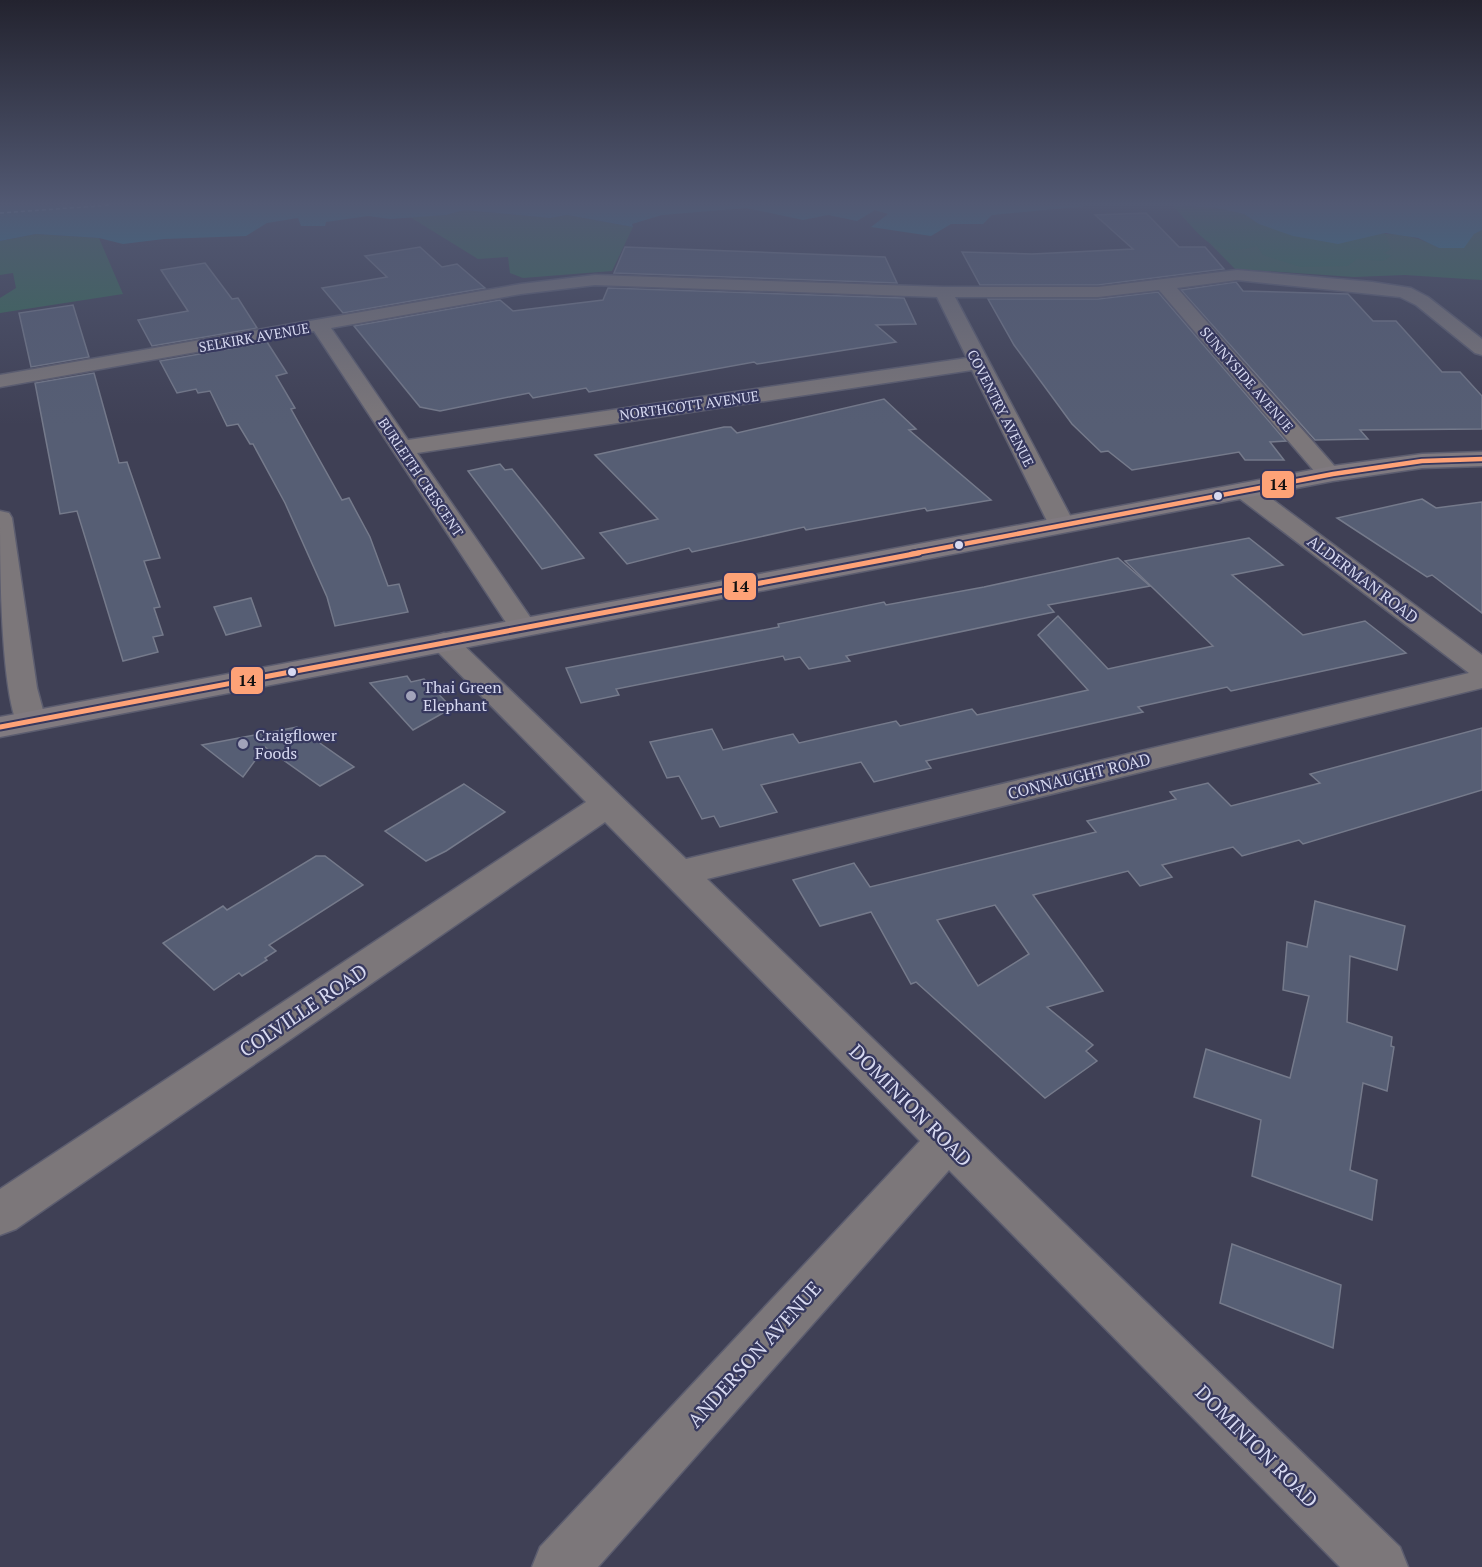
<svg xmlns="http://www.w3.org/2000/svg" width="1482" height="1567" viewBox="0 0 1482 1567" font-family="'PT Serif',serif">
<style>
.green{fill:#356a54}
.forest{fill:#2b6e53}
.water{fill:#257b95}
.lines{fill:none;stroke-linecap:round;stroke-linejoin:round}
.ferry{stroke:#89daf5;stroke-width:1.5;stroke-dasharray:4 3;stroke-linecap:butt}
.building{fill:#565e74;stroke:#757a8b;stroke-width:1.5;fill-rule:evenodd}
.street-casing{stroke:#5c5d6f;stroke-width:3}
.secondary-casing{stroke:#5c5d6f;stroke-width:3}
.street{fill:#7c777a;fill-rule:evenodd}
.secondary{fill:#807a80;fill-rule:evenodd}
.bus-1-far1-casing{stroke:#36385e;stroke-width:8}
.bus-1-casing{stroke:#36385e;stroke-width:9}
.bus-1-far1{stroke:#fea277;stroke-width:4.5}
.bus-1{stroke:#fea277;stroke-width:5}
.bus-dot{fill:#d7d9f1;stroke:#36385e;stroke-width:2}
.poi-dot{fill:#a2a3ba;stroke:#36385e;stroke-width:2}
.labels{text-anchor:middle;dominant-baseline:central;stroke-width:4.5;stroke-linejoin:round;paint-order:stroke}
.far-street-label{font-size:14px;fill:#d7d9f1;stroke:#36385e}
.street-label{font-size:16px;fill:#d7d9f1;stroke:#36385e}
.poi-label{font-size:16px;fill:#d7d9f1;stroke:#36385e;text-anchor:start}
.near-street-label{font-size:20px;fill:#d7d9f1;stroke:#36385e}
.line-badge{stroke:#36385e;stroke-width:2}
.pale-badge-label{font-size:16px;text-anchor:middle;font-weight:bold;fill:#111}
</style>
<rect width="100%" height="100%" fill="#3f4055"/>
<!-- green -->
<g class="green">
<path d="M1173,206C1203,208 1233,206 1259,224L1368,236C1394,231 1416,236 1439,248L1482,230V280L1405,275L1354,277L1235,269Z"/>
<polygon points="464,210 550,218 567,215 633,227 612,271 523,278 510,273 508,257 478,259 410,217 446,215"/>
<polygon points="36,234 99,238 123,294 0,313 0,298 16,288 13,273 0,275 0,241"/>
</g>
<!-- forest -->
<path class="forest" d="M1173,206L1222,209L1244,214L1259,224L1293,236L1338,244L1385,233L1391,249L1384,253L1392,256L1383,261L1357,259L1348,266L1300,267L1263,255L1257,246C1212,260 1202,236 1173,206Z"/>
<!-- water -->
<g class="water">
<polygon points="0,205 1097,205 992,215 983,224 951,224 931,236 871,227 888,214 875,210 857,221 828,215 803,220 746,208 662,215 632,224 633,227 567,215 550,218 464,210 446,215 390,219 368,216 326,222 325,226 301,226 298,218 267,223 246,236 164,239 123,244 99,238 36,234 0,241"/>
<polygon points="1170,205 1482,205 1482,230 1474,234 1464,248 1439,248 1418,238 1385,233 1338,244 1293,236 1259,224 1244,214 1217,208"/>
</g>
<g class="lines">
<!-- ferry -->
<polyline class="ferry" points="0,213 111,205"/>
</g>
<!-- building -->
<g class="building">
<polygon points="1146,213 1179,247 1205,247 1224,269 1098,285 980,285 962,252 1032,254 1133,249 1095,215"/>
<polygon points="420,247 442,267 457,264 485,288 343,313 322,288 387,277 365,256"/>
<polygon points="625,247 885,257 897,283 614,273"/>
<polygon points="205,263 232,299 238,298 257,328 152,346 138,320 188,311 161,270"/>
<polygon points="1236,282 1243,291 1348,294 1373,321 1396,321 1442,372 1460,372 1482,396 1482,429 1360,430 1368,439 1315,440 1181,290"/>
<polygon points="608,288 904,298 916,324 876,325 896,342 757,364 754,362 589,392 586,388 533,398 529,393 440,411 420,407 354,326 500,300 513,311 603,300"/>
<polygon points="1158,292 1286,441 1270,442 1284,460 1245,460 1239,452 1132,470 1108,451 1101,452 1072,424 1014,345 988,299 1098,299"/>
<polygon points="73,305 89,357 31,367 19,313"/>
<polygon points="267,342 287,373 276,376 295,408 291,409 342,500 349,498 370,537 388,586 399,584 408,612 335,626 327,597 285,503 253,444 250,444 238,424 227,426 210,391 198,393 196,389 177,393 160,361"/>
<polygon points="94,373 119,463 127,462 160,558 144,561 160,607 154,608 163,635 153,637 158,652 123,661 77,511 60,514 35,383"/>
<polygon points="884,399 916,429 909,430 991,500 927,511 925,508 806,530 804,527 692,552 689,548 627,564 600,533 658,519 595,455 724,427 731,427 737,433"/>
<polygon points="500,464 505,470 512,469 584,558 542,569 468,471"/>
<polygon points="1422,499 1436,508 1482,502 1482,613 1432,575 1427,577 1337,518"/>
<polygon points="1249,538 1283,565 1232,575 1303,635 1365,621 1406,653 1231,691 1227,687 1138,707 1143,712 926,761 931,768 874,782 861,762 761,785 777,812 720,827 714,816 702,819 679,776 667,778 650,742 712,729 723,750 793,734 799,743 896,721 900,726 972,709 977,715 1088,690 1038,635 1058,616 1108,669 1213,646 1125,561"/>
<polygon points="1118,558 1150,586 1048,605 1054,612 846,656 850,661 809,669 800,657 785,660 783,656 616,689 619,695 581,703 566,668 779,627 778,624 884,602 886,605 984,587"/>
<polygon points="251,598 261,626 226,635 214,607"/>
<polygon points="407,676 411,682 424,679 452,708 413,730 370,683"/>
<polygon points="297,727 354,767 320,786 265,747 243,777 202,745"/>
<path d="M1482,728V790L1303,844L1299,840L1242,856L1233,847L1162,865L1172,877L1140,886L1128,871L1033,895L1103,991L1047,1007L1093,1045L1086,1051L1097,1061L1045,1098L916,982L911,984L871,912L820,926L793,880L854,863L870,887L1096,832L1087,821L1176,799L1170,792L1208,783L1231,806L1320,783L1310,774ZM995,905L1029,954L978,986L937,920Z"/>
<polygon points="464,784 505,812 446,851 426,861 385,831"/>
<polygon points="316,856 325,856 363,885 269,945 276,951 265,958 267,960 242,976 239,973 214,990 163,943 223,906 227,910"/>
<polygon points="1315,901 1405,926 1397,970 1350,956 1347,1022 1392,1037 1391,1046 1394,1047 1387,1091 1363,1083 1350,1170 1377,1180 1372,1220 1252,1176 1261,1120 1194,1097 1206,1049 1290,1078 1309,996 1283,990 1287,942 1307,947"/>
<polygon points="1232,1244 1341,1285 1333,1348 1220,1303"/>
</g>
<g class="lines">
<!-- street casing -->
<g class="street-casing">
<g id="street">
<path d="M1237,270L1372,282L1411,288L1428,297L1482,339V355L1475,353L1416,305L1400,297L1237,280L1177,288L1338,470L1342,475L1338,480H1322L1159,290L1098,297H955L1074,523L1070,528L1061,531L1052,528L1048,523L972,370L417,453L537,627L533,633L523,635L513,633L509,627L314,331L0,387V375L521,284L595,275L943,287H1098ZM595,285L937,297L967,358L408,440L331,328L521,294Z"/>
<polygon points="1244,483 1253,485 1482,655 1482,688 707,879 1400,1547 1408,1567 1340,1567 949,1170 598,1567 532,1567 540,1547 920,1141 605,822 16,1229 0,1235 0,1189 586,802 434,648 430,642 434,636 444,633 454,636 686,859 1469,673 1235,495 1232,490 1235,485"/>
<path d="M0,511L9,513L12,518L37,688L46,721L41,728L30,730L19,728C0,691 0,558 0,511Z"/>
</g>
</g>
<!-- secondary casing -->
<g class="secondary-casing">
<polygon id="secondary" points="1482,452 1482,466 1422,468 1333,481 0,737 0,717 1333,466 1422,454"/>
</g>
<!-- street -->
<use href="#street" class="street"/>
<!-- secondary -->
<use href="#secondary" class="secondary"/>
<!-- bus-1-far1 casing -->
<g class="bus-1-far1-casing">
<polyline id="bus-1-far1" points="911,554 1333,474 1422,461 1482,459"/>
</g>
<!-- bus-1 casing -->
<g class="bus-1-casing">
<polyline id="bus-1" points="0,727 919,553"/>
</g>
<!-- bus-1-far1 -->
<use href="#bus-1-far1" class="bus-1-far1"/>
<!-- bus-1 -->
<use href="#bus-1" class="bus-1"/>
</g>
<!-- sky -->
<linearGradient id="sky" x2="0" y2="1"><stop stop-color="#23232f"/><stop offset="0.48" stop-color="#525973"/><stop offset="1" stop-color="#525973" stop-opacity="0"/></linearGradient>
<rect width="1482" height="425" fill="url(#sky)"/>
<!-- markers -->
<g class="bus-dot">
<circle cx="1218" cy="496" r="5"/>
<circle cx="959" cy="545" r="5"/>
<circle cx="292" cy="672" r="5"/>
</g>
<g class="poi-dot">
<circle cx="411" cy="696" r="6"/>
<circle cx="243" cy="744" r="6"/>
</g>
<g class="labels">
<!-- far-street labels -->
<g class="far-street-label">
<text transform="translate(254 337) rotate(-10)">SELKIRK AVENUE</text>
<text transform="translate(1247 379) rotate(49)">SUNNYSIDE AVENUE</text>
<text transform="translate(689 405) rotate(-8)">NORTHCOTT AVENUE</text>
<text transform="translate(1001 408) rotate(63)">COVENTRY AVENUE</text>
<text transform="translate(421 477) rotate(56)">BURLEITH CRESCENT</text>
</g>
<!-- street labels -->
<g class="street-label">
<text transform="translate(1363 579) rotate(37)">ALDERMAN ROAD</text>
<text transform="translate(1079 776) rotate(-14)">CONNAUGHT ROAD</text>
</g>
<!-- poi labels -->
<g class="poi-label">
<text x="423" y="687">Thai Green<tspan x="423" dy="18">Elephant</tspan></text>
<text x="255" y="735">Craigflower<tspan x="255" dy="18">Foods</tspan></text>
</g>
<!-- near-street labels -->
<g class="near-street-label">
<text transform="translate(303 1010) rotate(-34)">COLVILLE ROAD</text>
<text transform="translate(911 1105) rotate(45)">DOMINION ROAD</text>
<text transform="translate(754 1354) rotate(-48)">ANDERSON AVENUE</text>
<text transform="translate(1257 1446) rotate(45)">DOMINION ROAD</text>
</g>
</g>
<g class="line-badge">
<rect x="1261" y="470" width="34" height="29" rx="6" fill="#fea277"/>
<rect x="723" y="572" width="34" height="29" rx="6" fill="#fea277"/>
<rect x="230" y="666" width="34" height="29" rx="6" fill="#fea277"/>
</g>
<g class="pale-badge-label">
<text x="1278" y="490">14</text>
<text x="740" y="592">14</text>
<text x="247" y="686">14</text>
</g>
</svg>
